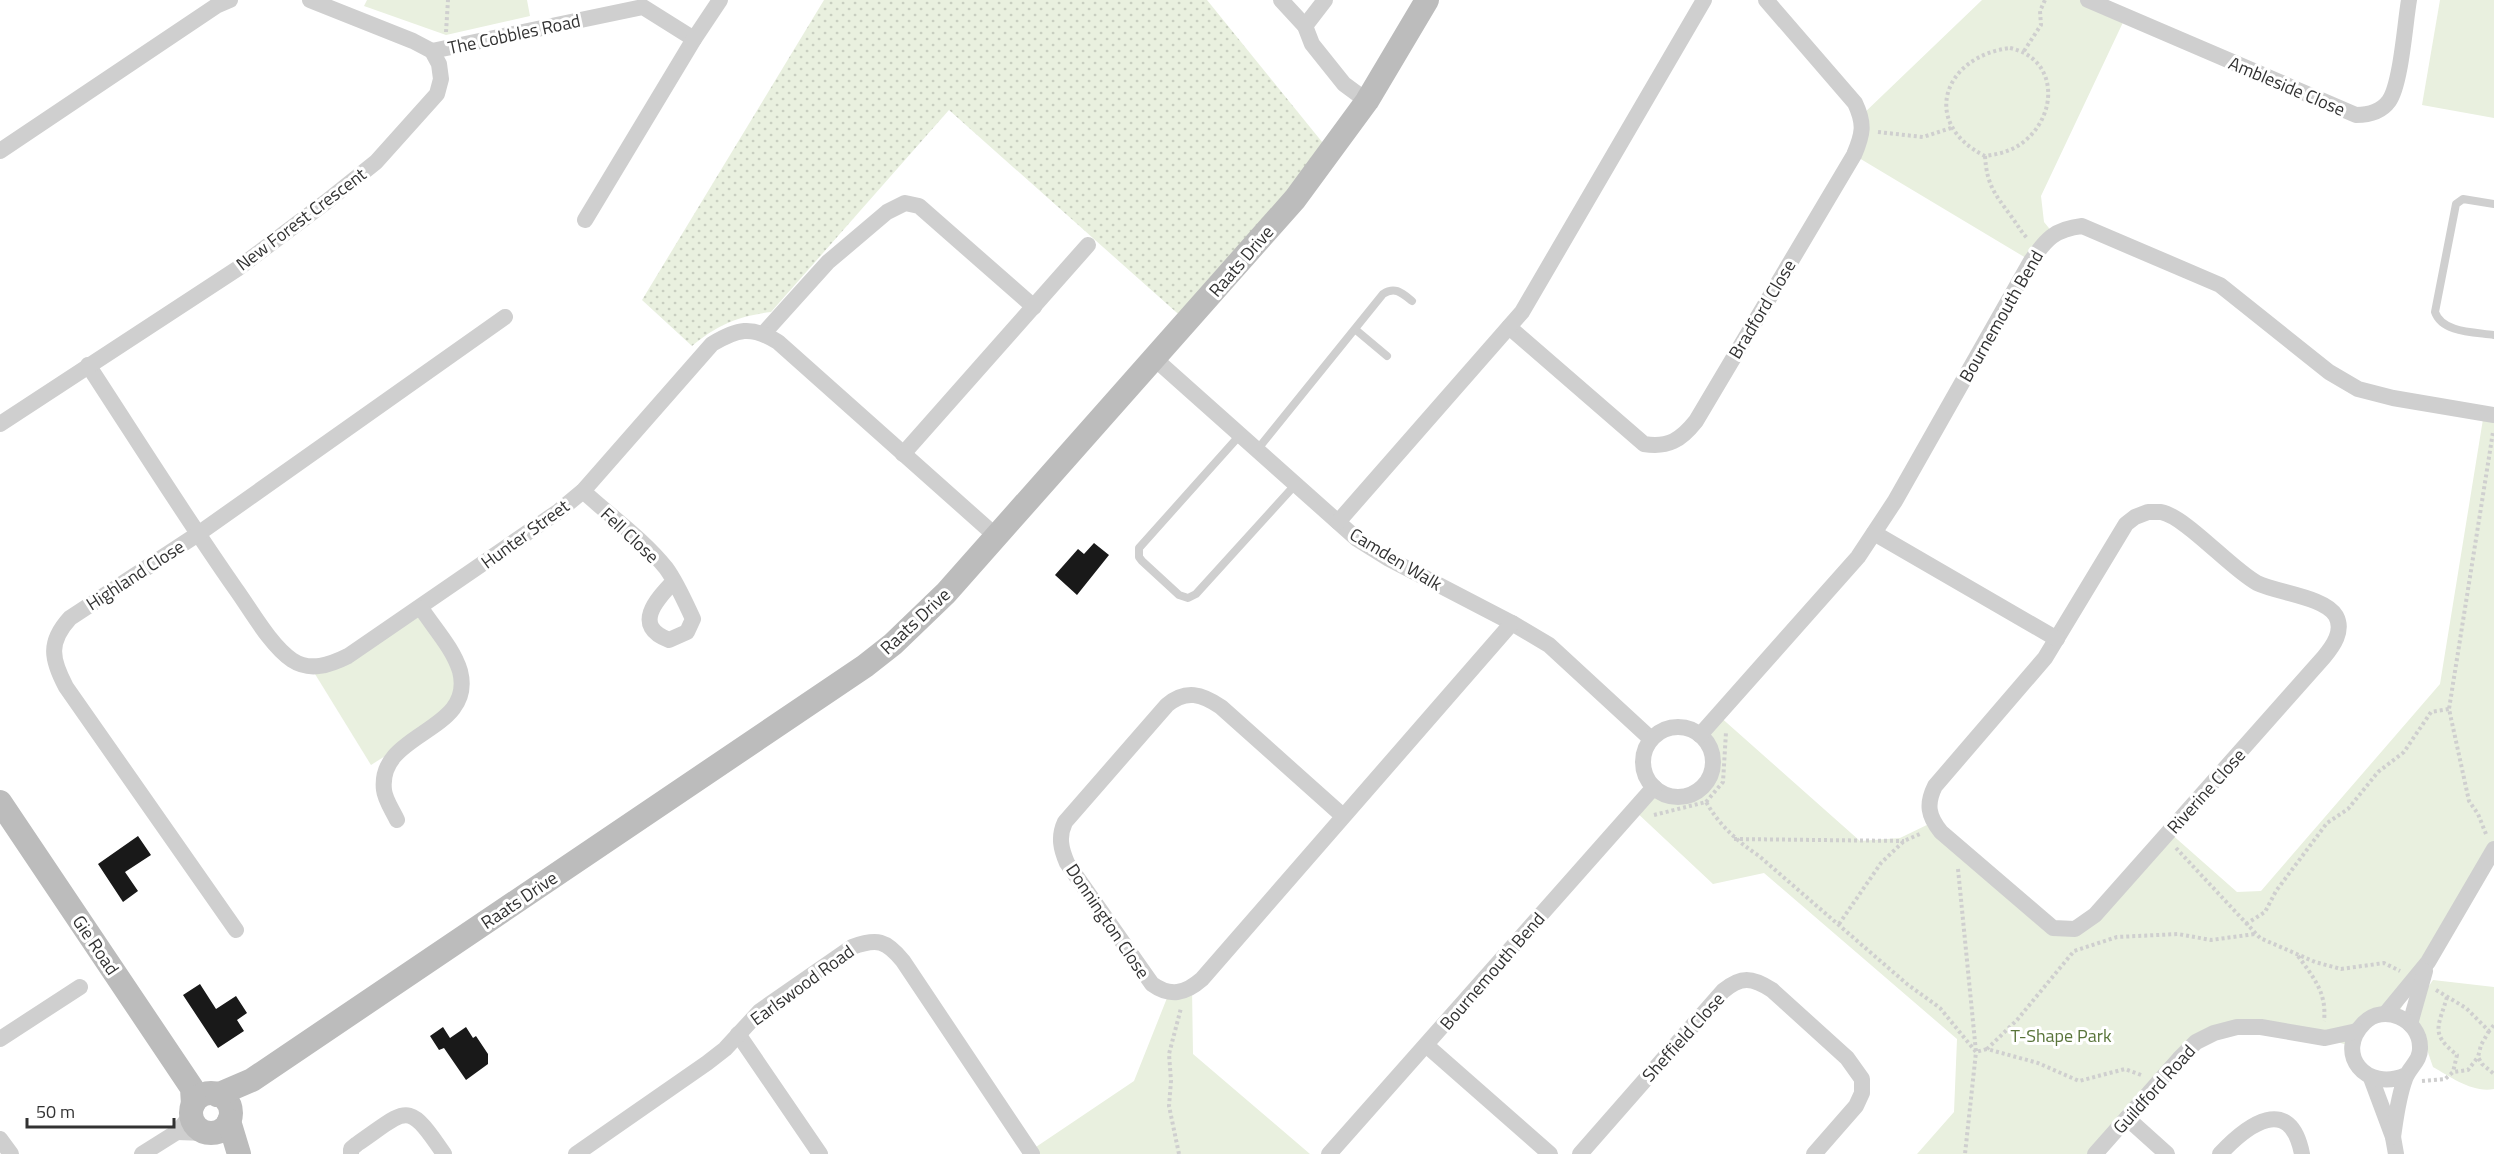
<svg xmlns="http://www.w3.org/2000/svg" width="2494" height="1154" viewBox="0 0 2494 1154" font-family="'Titillium Web',sans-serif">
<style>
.grass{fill:url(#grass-dots)}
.park{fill:#e9f0df}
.building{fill:#191919}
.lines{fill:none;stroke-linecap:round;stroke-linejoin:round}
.path{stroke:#cfcfcf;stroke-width:4;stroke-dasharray:3 3;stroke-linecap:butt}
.lane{stroke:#cfcfcf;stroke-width:8}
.street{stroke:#cfcfcf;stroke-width:16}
.secondary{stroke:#bcbcbc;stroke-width:24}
.labels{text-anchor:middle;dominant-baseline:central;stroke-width:6;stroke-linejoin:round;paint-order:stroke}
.street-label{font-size:18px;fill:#323232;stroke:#fff}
.park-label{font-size:18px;fill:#59743a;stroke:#fff}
</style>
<defs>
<pattern id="grass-dots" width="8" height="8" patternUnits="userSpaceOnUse" patternTransform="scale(1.5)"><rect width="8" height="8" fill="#e9f0df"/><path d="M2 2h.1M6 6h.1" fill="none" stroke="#c8cec0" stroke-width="1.8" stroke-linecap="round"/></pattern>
</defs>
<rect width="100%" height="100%" fill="#fff"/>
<!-- grass -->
<path class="grass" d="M824,0H1207L1331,153L1185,320L949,110L771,312C738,316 717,325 692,346L642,300Z"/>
<!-- park -->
<g class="park">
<polygon points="367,0 527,0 530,16 446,35 364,6"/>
<polygon points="1982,0 2088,0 2126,16 2041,196 2044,222 2053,233 2031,261 1854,155 1861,116"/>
<polygon points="2440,0 2494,0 2494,118 2422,105"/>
<path d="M2484,413L2494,415V849L2397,1015L2370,1018L2353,1047L2322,1037L2214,1033L2095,1154H1917L1954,1112L1957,1039L1764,873L1713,884L1634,810L1654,787C1659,790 1665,794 1671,796C1707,804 1723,762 1700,735L1718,715L1860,841L1900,838L1933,822L2045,922L2075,929L2169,832L2237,892L2261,891L2440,684Z"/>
<polygon points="419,610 455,667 457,694 448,716 371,765 315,674"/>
<path d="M2433,980L2494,987V1089C2472,1093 2451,1077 2433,1067L2413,1009Z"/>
<polygon points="1192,988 1193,1054 1310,1154 1032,1154 1030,1151 1134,1081 1169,993"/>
</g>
<!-- building -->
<g class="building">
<polygon points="1094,543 1109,555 1077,595 1055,575 1078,549 1084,554"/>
<polygon points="138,836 151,855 125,872 138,891 123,902 98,864"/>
<polygon points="200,984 216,1009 236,996 247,1013 237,1020 244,1031 218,1048 183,995"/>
<polygon points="443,1027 450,1038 466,1027 473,1038 476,1036 488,1054 488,1064 466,1080 444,1048 439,1050 430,1036"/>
</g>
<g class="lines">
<!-- path -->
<g class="path">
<polyline points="446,32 448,0"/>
<path d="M2010,48C2056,58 2059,110 2027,139C2015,150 2001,154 1985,156C1919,123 1944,56 2010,48Z"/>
<polyline points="2024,51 2041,25 2040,11 2045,0"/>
<polyline points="1878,132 1923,137 1951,128"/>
<path d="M1985,156C1987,185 1994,193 2011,216C2017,224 2021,232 2028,239"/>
<polyline points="1706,802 1723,782 1726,732"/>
<path d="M1654,815L1706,802C1720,826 1737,841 1759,856L1907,984L1940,1008L1976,1052L1965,1154"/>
<polyline points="2486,834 2478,814 2469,801 2449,709 2493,432"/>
<polyline points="1734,839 1904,841"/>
<polyline points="2176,848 2260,938 2315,962 2341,969 2384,963 2400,971"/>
<polyline points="1958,869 1976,1052 1987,1049"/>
<polyline points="1839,924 1881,863 1904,841 1922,833"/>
<polyline points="2246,924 2265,912 2276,891 2327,823 2348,809 2378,772 2404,752 2431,712 2449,709"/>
<path d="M2298,956C2314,978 2327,993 2324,1021"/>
<polyline points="2436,990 2466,1008 2489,1031 2494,1025"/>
<path d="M2447,997C2439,1026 2429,1033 2457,1055L2453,1072"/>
<polyline points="2489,1031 2481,1045 2478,1057 2482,1064 2494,1074"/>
<polyline points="2141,1075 2125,1069 2079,1081 2038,1063 1987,1049 2017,1020 2074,951 2117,937 2178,934 2211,940 2255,934"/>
<polyline points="2422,1081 2445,1079 2453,1072 2468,1070 2478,1057"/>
<polyline points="1179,1154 1169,1106 1171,1081 1169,1054 1181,1008"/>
</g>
<!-- lane -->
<g class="lane">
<path d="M2494,204L2463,199L2456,204L2435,312C2442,333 2475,332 2494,335"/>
<polyline points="1356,330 1387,356"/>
<polyline points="1240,435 1139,548 1139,557 1142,561 1179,595 1188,598 1196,594 1295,485"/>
<path d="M1257,450L1383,294C1395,286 1402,293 1412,301"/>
</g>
<!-- street -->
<g class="street">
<polyline points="1281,0 1305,26 1312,44 1344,84 1367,101"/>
<path d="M2088,0L2356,115C2368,115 2381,112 2389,101C2401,84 2405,23 2409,0"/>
<polyline points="1305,26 1325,0"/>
<polyline points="432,51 643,7 694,39"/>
<polyline points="0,151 216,6 230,0"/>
<polyline points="585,220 694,39 720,0"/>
<path d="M1509,327L1644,444C1668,448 1681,440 1696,421L1854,155C1863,134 1865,124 1855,103L1766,0"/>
<polyline points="764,333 828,262 887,212 905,203 919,206 1034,307"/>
<polyline points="1155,359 1357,539 1389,559 1512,623 1549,645 1651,739"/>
<path d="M88,365C137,440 184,515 235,588C251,610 270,645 292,660C310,672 330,665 348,656L559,511L583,491L712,344C737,329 751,325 778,342L997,537"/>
<polyline points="0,424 237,269 326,202 376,162 437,94 441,79 439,64 432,51 413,41 310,0"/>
<polyline points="903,454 1088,245"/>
<path d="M583,491C610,516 643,539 666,568C677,583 685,602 693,619L687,632L669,640C632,626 656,600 674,581"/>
<path d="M2148,512C2152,512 2157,512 2161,512C2186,517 2230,568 2257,583C2278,593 2325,597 2336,616C2344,631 2333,646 2324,657L2095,915L2075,929L2053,928L1941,832C1928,816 1926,804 1935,786L2045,658L2126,524L2135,517Z"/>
<polyline points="1338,522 1522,312 1704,0"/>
<polyline points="1874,533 2057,639"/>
<circle cx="1678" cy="762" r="35"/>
<path d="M1700,735L1858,557L1895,501L2031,261C2046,239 2055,229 2082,226L2220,285L2329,372L2358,389L2393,398L2494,415"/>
<path d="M1343,816L1221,707C1202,694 1186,689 1167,705L1065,822C1058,837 1061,849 1067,863L1152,984C1170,997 1185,994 1202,979L1512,623"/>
<path d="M397,820C393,811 385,800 384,790C377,731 476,733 460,671C453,648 434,628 421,608"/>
<path d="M236,930L66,687C51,659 48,642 70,618L198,534L505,317"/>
<polyline points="2386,1013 2428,962 2494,849"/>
<polyline points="2410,1024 2425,971"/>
<polyline points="738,1034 820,1154"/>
<polyline points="0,1039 80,987"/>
<polyline points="1426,1045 1550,1154"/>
<polyline points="2371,1078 2393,1137 2396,1154"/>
<polyline points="2127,1118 2167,1154"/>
<polyline points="177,1132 205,1133"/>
<path d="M2393,1137C2396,1117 2398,1098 2405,1079C2409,1067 2421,1061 2420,1047C2420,1019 2383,1003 2364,1023C2334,1053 2366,1093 2406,1075"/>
<polyline points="0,1139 11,1154"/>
<polyline points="142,1154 177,1132 191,1115"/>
<path d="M351,1154V1149L357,1144C408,1109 407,1099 444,1154"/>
<path d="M576,1154L707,1063L725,1049L760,1011L852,947C877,938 886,940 903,961L1032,1154"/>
<polyline points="1329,1154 1654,787"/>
<path d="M1580,1154L1723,991C1741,976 1752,977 1772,990L1847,1058L1862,1079V1093L1856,1106L1814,1154"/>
<polyline points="2095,1154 2179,1059 2196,1042 2214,1033 2237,1027 2261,1027 2325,1038 2357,1031"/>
<path d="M2220,1154C2247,1125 2290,1093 2302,1154"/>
</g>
<!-- secondary -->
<g class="secondary">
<polyline points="0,802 192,1088 193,1105"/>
<circle cx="211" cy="1113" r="20"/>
<polyline points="217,1095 252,1080 865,666 893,644 946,593 1295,199 1367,101 1427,0"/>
<polyline points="229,1121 239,1154"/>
</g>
</g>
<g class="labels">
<!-- street labels -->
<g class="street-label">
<text transform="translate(514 34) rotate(-12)">The Cobbles Road</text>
<text transform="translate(2287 86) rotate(23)">Ambleside Close</text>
<text transform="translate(301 219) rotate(-37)">New Forest Crescent</text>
<text transform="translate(1241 261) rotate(-49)">Raats Drive</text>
<text transform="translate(1762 309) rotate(-59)">Bradford Close</text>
<text transform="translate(2001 316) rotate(-60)">Bournemouth Bend</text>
<text transform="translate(525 534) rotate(-36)">Hunter Street</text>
<text transform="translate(630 535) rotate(43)">Fell Close</text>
<text transform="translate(1396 559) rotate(31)">Camden Walk</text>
<text transform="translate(135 575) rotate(-33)">Highland Close</text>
<text transform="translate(915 621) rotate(-43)">Raats Drive</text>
<text transform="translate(2206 791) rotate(-48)">Riverine Close</text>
<text transform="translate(519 900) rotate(-34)">Raats Drive</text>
<text transform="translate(1108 921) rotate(56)">Donnington Close</text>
<text transform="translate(96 945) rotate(56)">Gie Road</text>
<text transform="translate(1492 971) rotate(-49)">Bournemouth Bend</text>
<text transform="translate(802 985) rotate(-36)">Earlswood Road</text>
<text transform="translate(1683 1037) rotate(-48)">Sheffield Close</text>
<text transform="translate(2154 1089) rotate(-48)">Guildford Road</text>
</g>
<!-- park labels -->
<g class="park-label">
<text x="2061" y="1035">T-Shape Park</text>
</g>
</g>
<!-- scale -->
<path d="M27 1118v9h147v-9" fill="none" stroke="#323232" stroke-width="3"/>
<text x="36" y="1118" font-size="18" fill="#323232" stroke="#ffffff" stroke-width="4.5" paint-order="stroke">50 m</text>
</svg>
